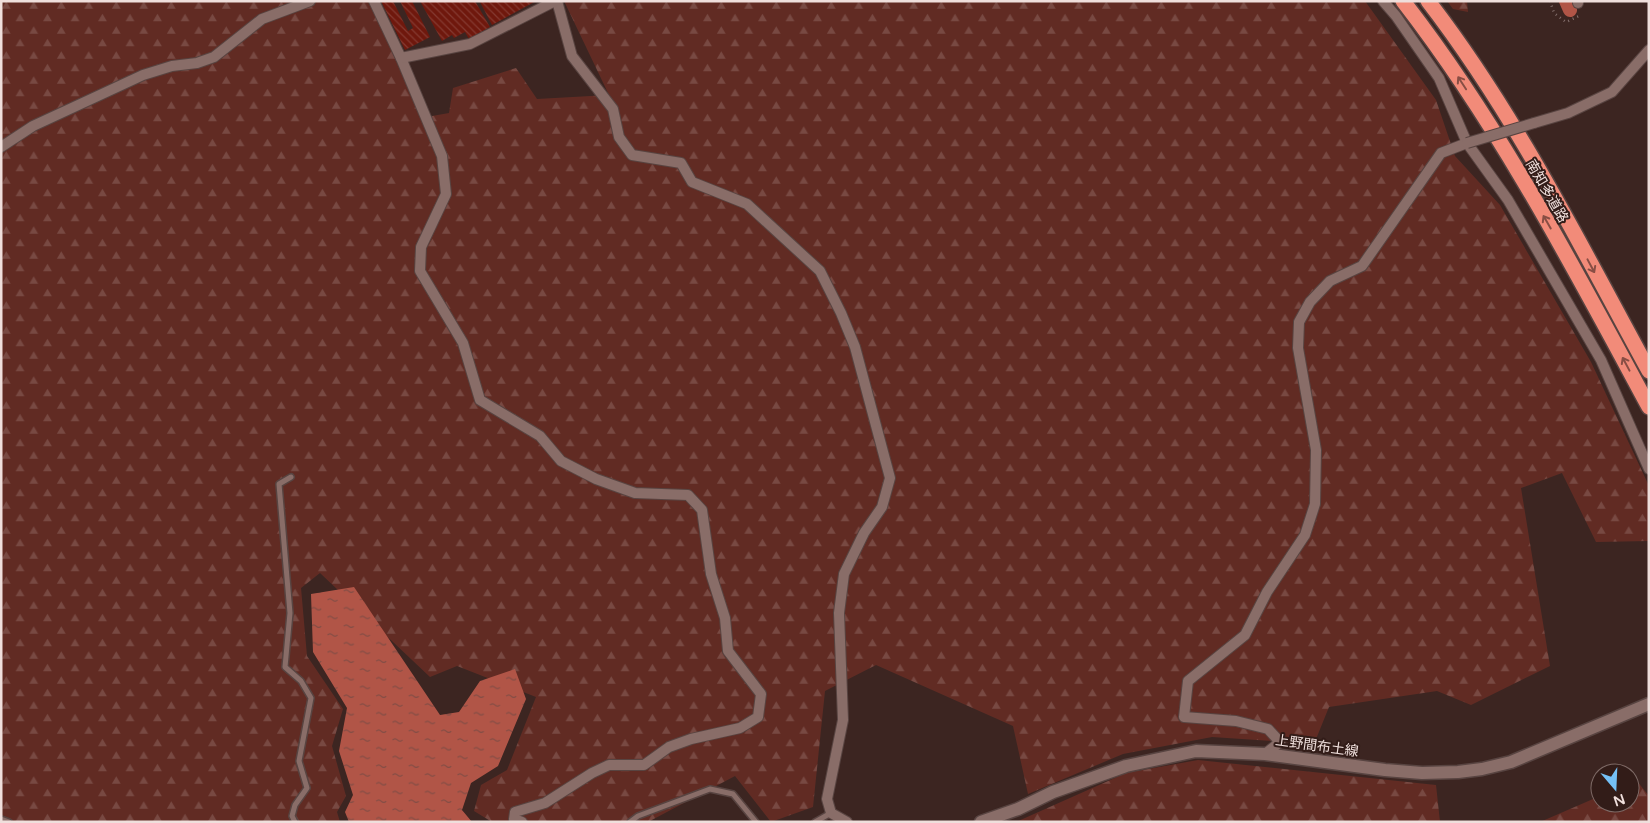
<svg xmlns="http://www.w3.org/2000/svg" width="1650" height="823" viewBox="0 0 1650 823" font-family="'Varela Round','Noto Sans JP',sans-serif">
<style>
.forest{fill:url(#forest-firs)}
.water{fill:url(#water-ripples)}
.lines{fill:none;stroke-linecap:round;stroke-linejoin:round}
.canal{stroke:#b15547;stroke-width:14}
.building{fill:url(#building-back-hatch)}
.service-casing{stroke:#584441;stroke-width:8}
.minor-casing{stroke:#584441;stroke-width:12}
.secondary-casing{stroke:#584441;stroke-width:15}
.motorway-casing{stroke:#584441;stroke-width:18}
.path{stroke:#877370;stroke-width:2.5;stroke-dasharray:1 4;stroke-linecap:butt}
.service{stroke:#896d68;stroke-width:5}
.minor{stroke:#896d68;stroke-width:10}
.secondary{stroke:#896d68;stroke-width:12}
.motorway{stroke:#f28b79;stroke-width:15}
.minor-bridge-casing{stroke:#584441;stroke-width:12;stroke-linecap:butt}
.minor-bridge{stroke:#896d68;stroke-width:10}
.oneway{stroke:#884e44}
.labels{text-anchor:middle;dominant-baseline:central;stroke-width:4;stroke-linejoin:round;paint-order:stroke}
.street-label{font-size:14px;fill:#efdfdc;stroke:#321c18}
</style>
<defs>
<pattern id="forest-firs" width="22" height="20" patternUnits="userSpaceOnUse" patternTransform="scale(1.25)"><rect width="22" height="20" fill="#612b23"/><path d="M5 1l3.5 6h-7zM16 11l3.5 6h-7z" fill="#784942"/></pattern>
<pattern id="water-ripples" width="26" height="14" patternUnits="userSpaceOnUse" patternTransform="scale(1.25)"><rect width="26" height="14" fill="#b15547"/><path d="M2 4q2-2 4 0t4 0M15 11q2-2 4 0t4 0" fill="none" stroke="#824d45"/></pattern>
<pattern id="building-back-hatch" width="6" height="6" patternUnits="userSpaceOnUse" patternTransform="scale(1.25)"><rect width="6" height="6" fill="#6f180d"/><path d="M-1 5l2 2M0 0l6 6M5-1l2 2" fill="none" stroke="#843930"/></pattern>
</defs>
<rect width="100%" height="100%" fill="#3c2521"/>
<!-- forest -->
<g class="forest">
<polygon points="1,1 370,1 421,118 449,113 453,88 516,68 537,99 609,95 564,1 1365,1 1436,100 1455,156 1500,205 1591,362 1649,486 1649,541 1596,542 1562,473 1521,488 1550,666 1471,705 1437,691 1329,707 1314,744 1212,737 1123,754 1028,794 1013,726 876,665 825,691 813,807 771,822 735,776 648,822 492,822 474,811 481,785 507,770 536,697 457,666 430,677 320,573 301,588 307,656 343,709 332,746 346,796 337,812 340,822 1,822"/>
<polygon points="1447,1 1467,1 1468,12 1453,9"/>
<polygon points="1198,760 1436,785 1440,822 1016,822 1126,773"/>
<polygon points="1624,765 1649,796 1649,822 1540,822 1600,796 1600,803 1630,803 1630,773 1619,773"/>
</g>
<!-- water -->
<polygon class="water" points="354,587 440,715 459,712 480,681 515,669 526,699 498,766 471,783 462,810 472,822 349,822 345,812 353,795 339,751 347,708 313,652 311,594"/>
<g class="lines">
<!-- canal -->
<polyline class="canal" points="1566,1 1570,10"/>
</g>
<!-- building -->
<g class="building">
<polygon points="381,1 393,1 408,31 413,28 400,1 412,1 430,37 405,50"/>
<polygon points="420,1 475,1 490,27 469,39 465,32 454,38 452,35 442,41"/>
<polygon points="482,1 536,1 492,25 480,2"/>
</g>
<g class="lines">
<!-- service casing -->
<g class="service-casing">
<g id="service">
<polyline points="291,477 279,484 290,613 285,667 301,681 311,698 299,761 307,788 295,805 292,816 295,822"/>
<polyline points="1,819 9,822"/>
<polyline points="630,822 638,816 710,789 733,794 756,822"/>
<polyline points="815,822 831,813"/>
</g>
</g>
<!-- minor casing -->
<g class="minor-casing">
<g id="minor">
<polyline points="374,1 401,58 442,156 446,194 421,247 420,271 463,343 480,400 540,436 561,461 596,479 635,493 688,495 702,510 711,574 725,618 728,651 761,694 758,717 740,728 691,739 669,747 644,765 609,765 592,773 545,803 515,812 514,819 522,822"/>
<polyline points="557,1 572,56 613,109 619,137 632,155 681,163 692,182 747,204 820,271 841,313 855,347 890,478 882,507 864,533 844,574 839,613 843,720 827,799 831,813 847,822"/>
<polyline points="1383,1 1396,16 1439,78 1467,143 1508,200 1601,360 1649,469"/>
<polyline points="1578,1 1578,3"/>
<polyline points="401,58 470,44 555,1"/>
<polyline points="1534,123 1568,113 1612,92 1649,50"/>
<polyline points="1,147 33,126 143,75 172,66 197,63 214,57 262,19 310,1"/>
<polyline points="1265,754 1280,742 1268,729 1236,721 1184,717 1188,681 1245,635 1267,592 1305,535 1315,504 1316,450 1298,348 1299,322 1310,302 1330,281 1362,266 1441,153 1467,143"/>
</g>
</g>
<!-- secondary casing -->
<g class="secondary-casing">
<polyline id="secondary" points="981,822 1018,809 1053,792 1126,766 1196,751 1265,754 1385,770 1422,773 1458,772 1482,769 1511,762 1649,704"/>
</g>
<!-- motorway casing -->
<g class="motorway-casing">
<g id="motorway">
<path d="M1403,1C1500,126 1574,268 1649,407"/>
<path d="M1428,1C1516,115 1580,245 1649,371"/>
</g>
</g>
<!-- path -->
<polyline class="path" points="1550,1 1554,13 1566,22 1579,16 1579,14"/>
<!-- service -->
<use href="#service" class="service"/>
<!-- minor -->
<use href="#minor" class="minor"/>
<!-- secondary -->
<use href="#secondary" class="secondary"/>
<!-- motorway -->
<use href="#motorway" class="motorway"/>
<!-- minor-bridge casing -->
<g class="minor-bridge-casing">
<polyline id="minor-bridge" points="1467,143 1534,123"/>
</g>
<!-- minor-bridge -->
<use href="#minor-bridge" class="minor-bridge"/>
</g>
<!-- one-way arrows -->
<defs><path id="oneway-shaft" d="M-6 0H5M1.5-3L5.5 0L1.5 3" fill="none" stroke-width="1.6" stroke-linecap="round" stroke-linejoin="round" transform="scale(1.25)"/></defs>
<g class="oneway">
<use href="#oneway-shaft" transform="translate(1462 83) rotate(-123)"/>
<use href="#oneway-shaft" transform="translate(1547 222) rotate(-120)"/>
<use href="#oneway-shaft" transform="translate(1591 266) rotate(62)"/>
<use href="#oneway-shaft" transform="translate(1626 364) rotate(-118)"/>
</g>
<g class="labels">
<!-- street labels -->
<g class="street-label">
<text transform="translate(1547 191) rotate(60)">南知多道路</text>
<text transform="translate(1317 746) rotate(8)">上野間布土線</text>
</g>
</g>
<!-- border -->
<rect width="1650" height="823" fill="none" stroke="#efdfdc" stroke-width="5"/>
<!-- north arrow -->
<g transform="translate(1615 788) rotate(161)"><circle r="24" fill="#321c18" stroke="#7e6a66"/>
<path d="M0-4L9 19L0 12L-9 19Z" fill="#74c0f6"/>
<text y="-8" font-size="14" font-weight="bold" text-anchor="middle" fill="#efdfdc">N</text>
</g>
</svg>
